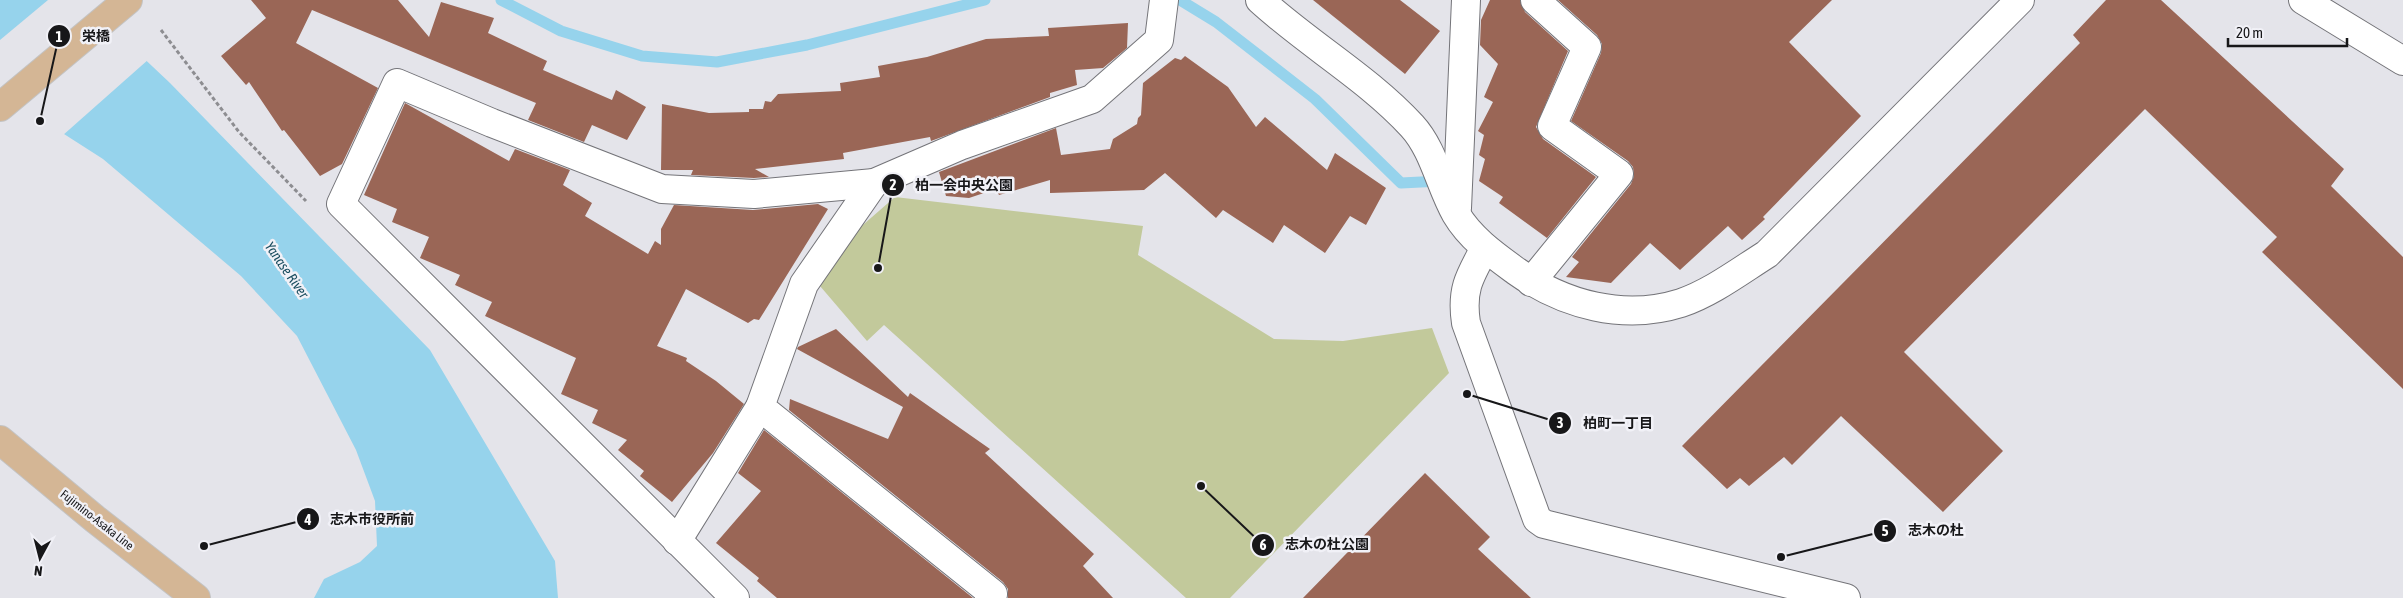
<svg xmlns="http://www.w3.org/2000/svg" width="2403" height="598" viewBox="0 0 2403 598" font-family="'Asap Condensed','Noto Sans JP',sans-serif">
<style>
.green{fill:#c2c99b}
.water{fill:#96d3ec}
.pier{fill:#e4e4ea}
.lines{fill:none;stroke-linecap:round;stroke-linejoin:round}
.stream{stroke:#96d3ec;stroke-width:11}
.building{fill:#9a6656}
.minor-casing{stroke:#747479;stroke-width:30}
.major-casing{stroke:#c3c3c3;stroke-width:30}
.path{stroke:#8d8d91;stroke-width:3;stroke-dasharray:4 2.5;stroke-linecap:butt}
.minor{stroke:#fff;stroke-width:28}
.major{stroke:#d4b695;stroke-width:28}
.labels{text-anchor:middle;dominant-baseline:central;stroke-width:5;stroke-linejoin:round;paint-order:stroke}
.street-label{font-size:12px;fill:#171719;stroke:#f1f1f7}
.water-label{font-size:14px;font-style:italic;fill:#1a4d5f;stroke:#f1f1f7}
.leader{fill:none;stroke:#171719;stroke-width:2}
.callout-dot{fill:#171719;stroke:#f1f1f7;stroke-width:2}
.mark-label{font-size:15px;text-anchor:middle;font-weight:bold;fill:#fff}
.callout-label{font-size:14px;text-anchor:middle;font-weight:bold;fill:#171719;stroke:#f1f1f7;stroke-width:5;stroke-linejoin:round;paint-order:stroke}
</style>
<rect width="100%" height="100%" fill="#e4e4ea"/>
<!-- green -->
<polygon class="green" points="895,197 1143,226 1138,255 1274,339 1343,341 1432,328 1449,373 1230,598 1186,598 884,325 867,341 820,286 849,237"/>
<!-- water -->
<polygon class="water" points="0,0 82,0 170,83 430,350 555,561 558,598 314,598 324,579 360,562 377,546 375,501 356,450 297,336 241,276 103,159 0,93"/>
<!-- pier -->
<polygon class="pier" points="48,0 86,0 149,59 62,136 0,96 0,40"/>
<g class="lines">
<!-- stream -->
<g class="stream">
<polyline points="501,0 561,31 642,56 717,62 807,45 985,0"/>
<polyline points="1180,0 1216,22 1315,99 1401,183 1441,181"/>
</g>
</g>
<!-- building -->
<g class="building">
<polygon points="251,0 398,0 429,37 441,2 494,18 488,33 547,61 543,70 612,100 616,90 646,107 627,140 592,125 584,142 528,120 536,103 312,10 296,43 378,88 342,164 320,176 284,130 282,131 249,82 246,85 221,56 266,18"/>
<polygon points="1313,0 1400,0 1440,31 1405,74"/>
<polygon points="1490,0 1520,0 1525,12 1568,51 1536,127 1543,139 1596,177 1547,238 1499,203 1503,197 1479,181 1485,159 1479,155 1484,135 1478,131 1493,102 1484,97 1498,64 1480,45 1481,20"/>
<polygon points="1558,0 1832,0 1789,42 1861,116 1763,217 1765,219 1742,240 1728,226 1680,270 1650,243 1611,283 1566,277 1579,262 1572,257 1631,184 1634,176 1633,167 1628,161 1571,121 1601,53 1602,44 1597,35"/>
<polygon points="2106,0 2161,0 2344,169 2331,186 2403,257 2403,389 2262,252 2277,237 2145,109 1904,352 2003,451 1943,512 1841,416 1792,465 1784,457 1749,486 1740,478 1727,489 1682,446 2080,43 2073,35"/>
<polygon points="1128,23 1127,48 1103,68 1075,70 1077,85 1050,93 1050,97 931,141 930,137 843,153 844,159 755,169 769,177 754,178 691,175 693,170 661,170 662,104 709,113 749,112 749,109 763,109 765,101 771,102 778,94 841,91 840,83 880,77 878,66 927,57 986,39 1049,36 1048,28"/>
<polygon points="1185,56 1228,87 1256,127 1265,117 1327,170 1335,153 1386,188 1366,225 1350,216 1325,253 1284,225 1273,243 1223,210 1216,218 1165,173 1144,190 1050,193 1050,180 999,195 996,189 969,198 946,196 939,172 1056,128 1061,155 1110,149 1113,139 1137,124 1138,118 1141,115 1143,83 1175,58 1181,60"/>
<polygon points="405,103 509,161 515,149 570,170 563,185 592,203 585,216 648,254 655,241 661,245 661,229 674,205 753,210 818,204 828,209 759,320 754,319 748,323 686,289 657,346 687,358 686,361 716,381 744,404 713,453 672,502 640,476 644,471 618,450 627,440 592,423 598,410 561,394 576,358 485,316 492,302 455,285 460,275 420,258 429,237 392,222 397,209 364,195"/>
<polygon points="836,329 908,397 910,393 990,449 985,453 1094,554 1083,566 1113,598 1008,598 1008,589 1003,582 789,410 790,399 888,439 903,407 797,349 798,347"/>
<polygon points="764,430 973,598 777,598 757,581 759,578 716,543 761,491 738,473"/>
<polygon points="1425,473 1490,537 1478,549 1531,598 1303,598"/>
</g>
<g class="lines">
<!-- minor casing -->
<g class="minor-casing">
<g id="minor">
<path d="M1260,0C1308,44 1368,78 1412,126C1434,150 1440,186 1456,214C1470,238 1494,255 1516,271C1564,305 1624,321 1681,303C1711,293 1740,271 1767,254L2020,0"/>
<polyline points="2303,0 2403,61"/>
<polyline points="874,183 804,284 760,407 993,594 989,598"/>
<polyline points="1457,208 1466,0"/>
<path d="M1485,248C1469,277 1461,290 1466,323L1537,519L1544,524L1846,598"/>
<polyline points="1531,282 1619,174 1552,126 1587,47 1535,0"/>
<polyline points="677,541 760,407"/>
<polyline points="735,598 341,204 397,83 492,123 662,189 754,194 874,183 962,145 1092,99 1159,40 1164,0"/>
</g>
</g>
<!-- major casing -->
<g class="major-casing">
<g id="major">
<polyline points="0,107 128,0"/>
<polyline points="0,440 95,519 196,598"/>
</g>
</g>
<!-- path -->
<polyline class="path" points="161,30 239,132 306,201"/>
<!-- minor -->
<use href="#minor" class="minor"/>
<!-- major -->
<use href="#major" class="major"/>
</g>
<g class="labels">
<!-- street labels -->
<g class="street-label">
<text transform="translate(97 520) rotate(38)">Fujimino-Asaka Line</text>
</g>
<!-- water labels -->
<g class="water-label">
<text transform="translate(287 270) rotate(55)">Yanase River</text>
</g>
</g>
<!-- callouts -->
<path class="leader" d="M40 121L59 36M878 268L893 185M1467 394L1560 423M204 546L308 519M1781 557L1885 531M1201 486L1263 545"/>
<g class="callout-dot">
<circle cx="40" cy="121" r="5"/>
<circle cx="878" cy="268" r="5"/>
<circle cx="1467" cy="394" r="5"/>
<circle cx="204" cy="546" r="5"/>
<circle cx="1781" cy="557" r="5"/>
<circle cx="1201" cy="486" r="5"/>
<circle cx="59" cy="36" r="12"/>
<circle cx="893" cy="185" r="12"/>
<circle cx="1560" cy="423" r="12"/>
<circle cx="308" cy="519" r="12"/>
<circle cx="1885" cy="531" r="12"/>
<circle cx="1263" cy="545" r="12"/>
</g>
<g class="mark-label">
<text x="59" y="42">1</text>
<text x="893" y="190">2</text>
<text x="1560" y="428">3</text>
<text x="308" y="525">4</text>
<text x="1885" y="536">5</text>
<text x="1263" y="550">6</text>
</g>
<g class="callout-label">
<text x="96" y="41">栄橋</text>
<text x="964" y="190">柏一会中央公園</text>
<text x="1618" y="428">柏町一丁目</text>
<text x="372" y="524">志木市役所前</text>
<text x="1936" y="535">志木の杜</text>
<text x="1327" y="549">志木の杜公園</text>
</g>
<!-- north arrow -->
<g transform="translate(40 558) rotate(187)" stroke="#f1f1f7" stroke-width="4" paint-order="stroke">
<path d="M0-4L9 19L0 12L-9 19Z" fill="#171719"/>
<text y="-8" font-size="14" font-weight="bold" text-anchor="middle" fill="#171719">N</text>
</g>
<!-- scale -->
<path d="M2228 38v8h119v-8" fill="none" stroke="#171719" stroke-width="2.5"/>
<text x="2236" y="38" font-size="15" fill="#171719" stroke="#f1f1f7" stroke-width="4" paint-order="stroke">20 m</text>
</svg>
